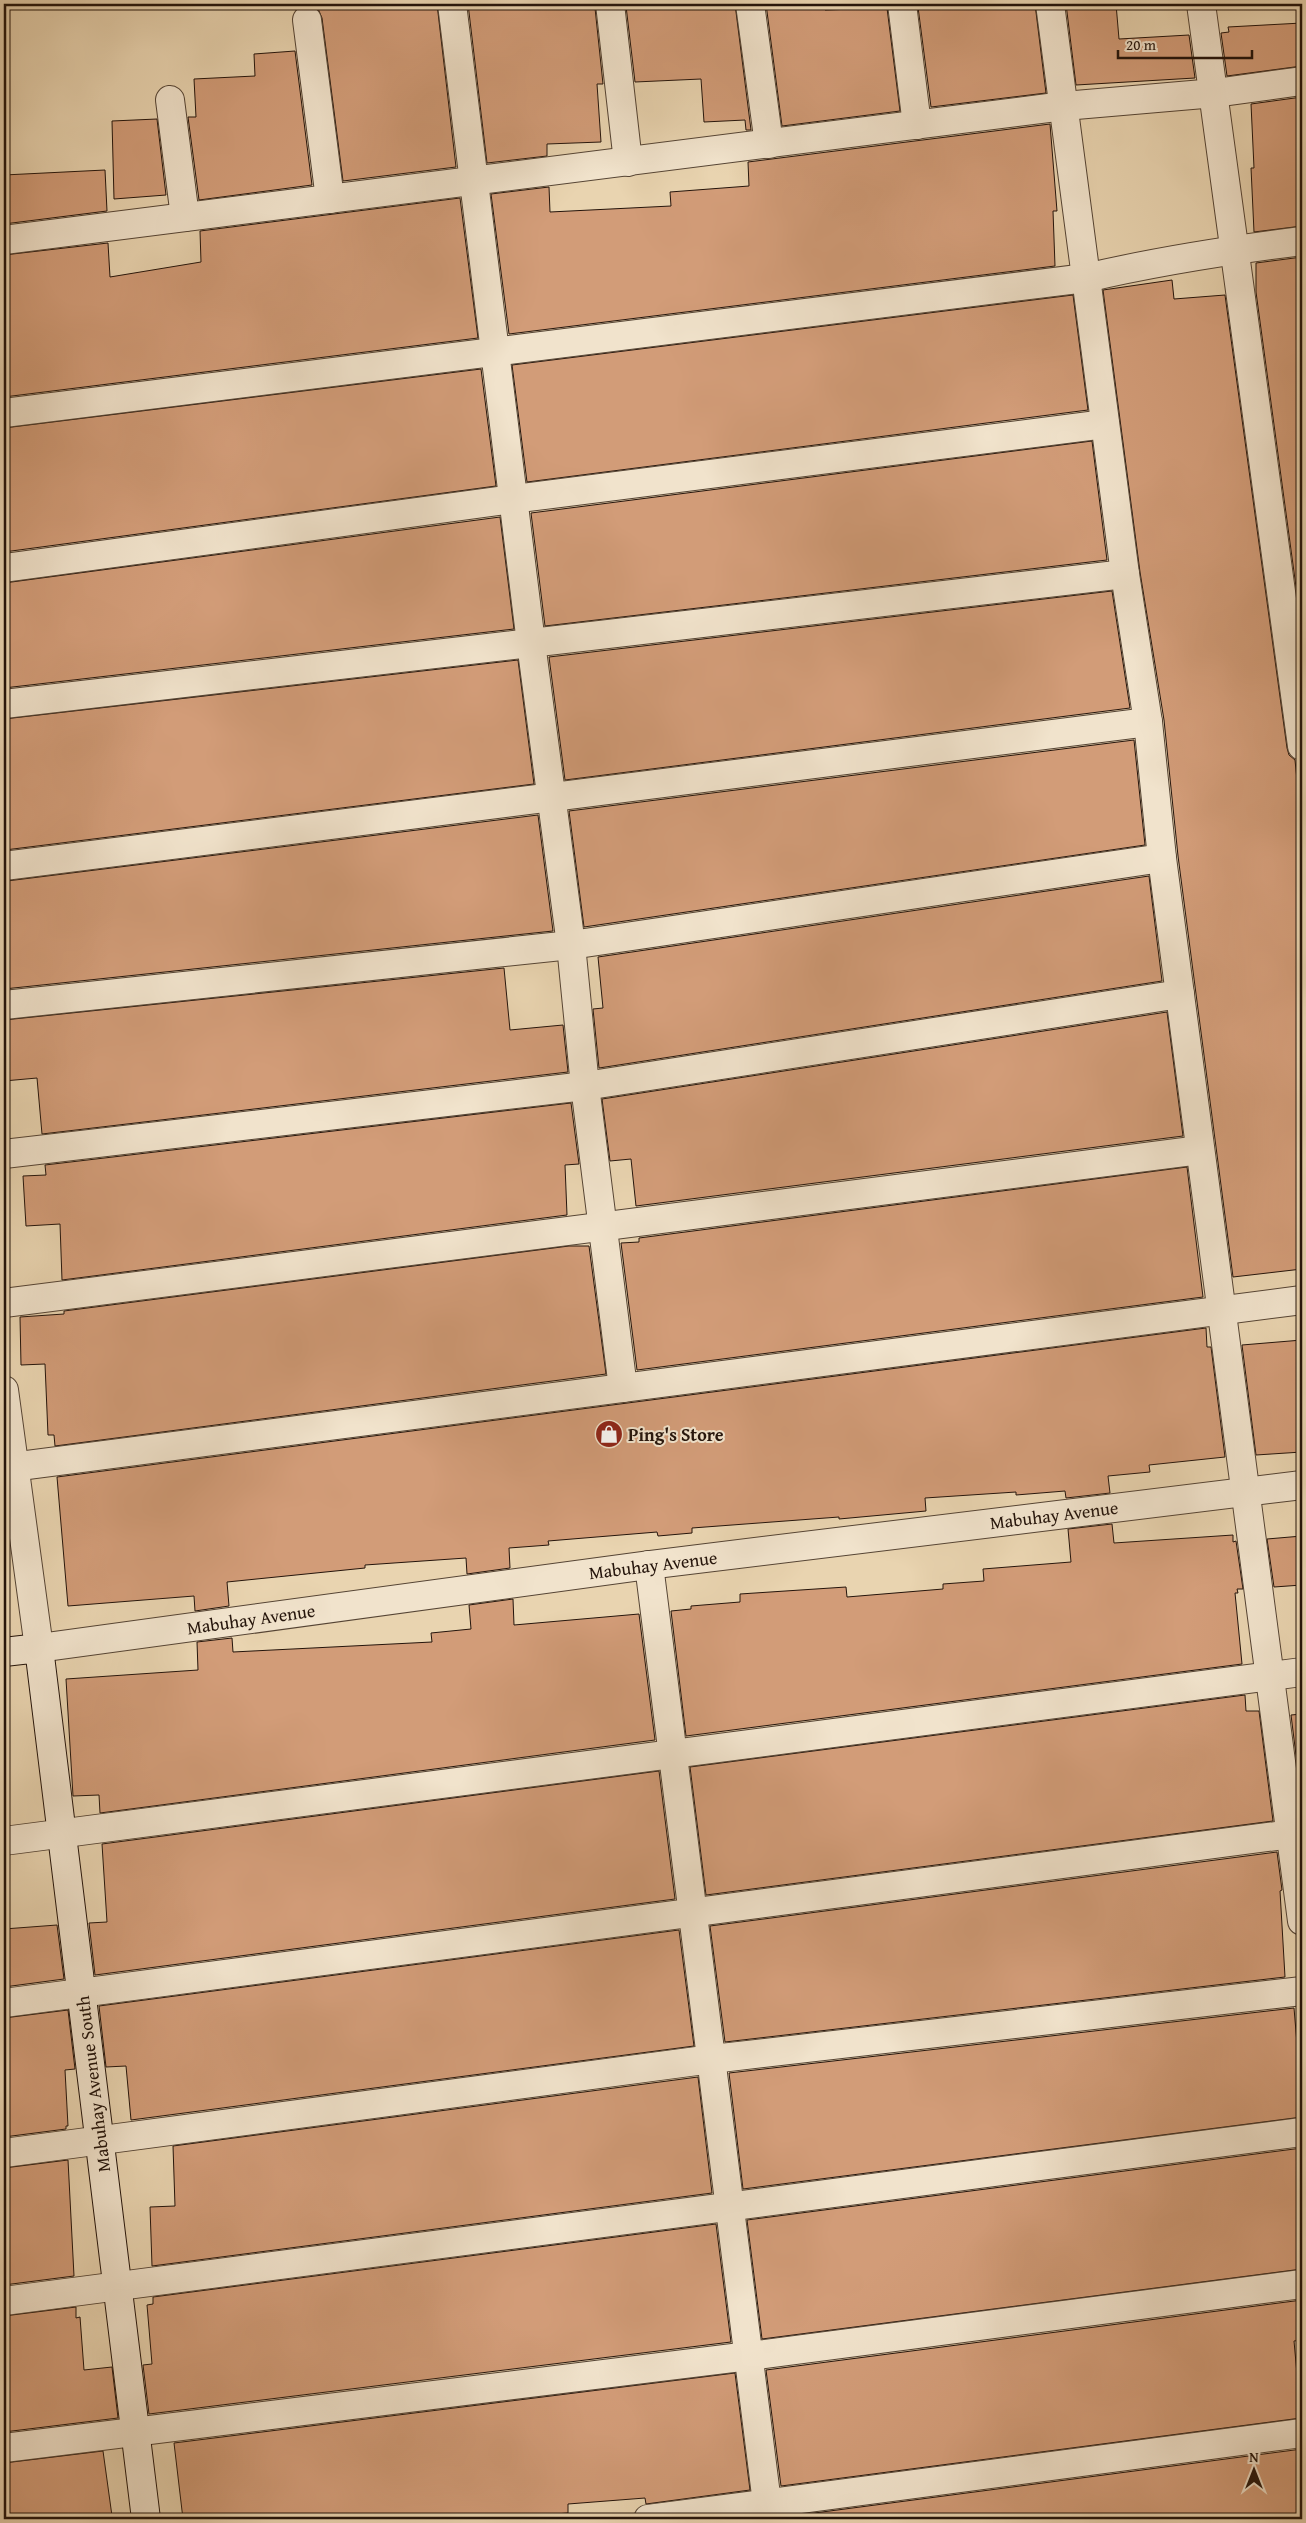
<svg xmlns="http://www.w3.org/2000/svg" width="1306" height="2523" viewBox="0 0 1306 2523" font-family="'Gentium Book Plus',serif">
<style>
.building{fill:#d29c78;stroke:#24140b}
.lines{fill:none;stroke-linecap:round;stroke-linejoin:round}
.street-casing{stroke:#554434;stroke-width:30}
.secondary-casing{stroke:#24140b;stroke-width:30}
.street{stroke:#f1e3cc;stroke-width:28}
.secondary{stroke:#f1e3cc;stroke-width:28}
.labels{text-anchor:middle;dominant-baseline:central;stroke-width:4;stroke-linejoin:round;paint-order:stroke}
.poi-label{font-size:18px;font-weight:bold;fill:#24140b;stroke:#f1e3cc;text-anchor:start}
.street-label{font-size:18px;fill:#24140b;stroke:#f1e3cc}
</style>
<rect width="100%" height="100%" fill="#e9d4b0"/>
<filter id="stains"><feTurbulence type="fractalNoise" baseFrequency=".004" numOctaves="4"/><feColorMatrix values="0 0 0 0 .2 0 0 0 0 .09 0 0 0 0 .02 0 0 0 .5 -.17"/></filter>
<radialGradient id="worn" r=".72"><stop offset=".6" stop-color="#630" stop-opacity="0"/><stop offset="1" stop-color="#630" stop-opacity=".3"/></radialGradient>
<!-- building -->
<g class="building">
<polygon points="316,4 437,4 456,167 343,181 322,18"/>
<polygon points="468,4 530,4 531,6 583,4 583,8 595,8 603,84 597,84 601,142 547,144 547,156 487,163"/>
<polygon points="664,4 735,4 751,130 746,130 745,120 704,122 701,79 635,82 626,6"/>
<polygon points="766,4 824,4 825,10 887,8 900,111 782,126"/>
<polygon points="974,4 1035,4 1046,93 931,107 918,7"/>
<polygon points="1066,4 1116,4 1119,39 1189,35 1195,78 1076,85"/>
<polygon points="1302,23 1302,66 1227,76 1221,33 1229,32 1228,27"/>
<polygon points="295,51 312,185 199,200 188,117 196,117 194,79 255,76 254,54"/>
<polygon points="1302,97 1302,226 1254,232 1251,168 1254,168 1251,104"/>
<polygon points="157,119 166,195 114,199 112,121"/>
<polygon points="1050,124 1057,211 1053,211 1055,266 509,334 491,194 549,187 550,212 671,206 670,192 749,186 748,162"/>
<polygon points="105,170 107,211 4,224 4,175"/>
<polygon points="460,198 478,338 4,397 4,255 108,243 110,277 201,262 200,231"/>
<polygon points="1302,257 1302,594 1297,594 1256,292 1256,263"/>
<polygon points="1172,280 1174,299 1225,295 1287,748 1289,755 1295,760 1302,830 1302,1269 1233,1277 1178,856 1164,720 1140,572 1103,290"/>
<polygon points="1073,295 1088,410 527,482 512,365"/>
<polygon points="481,369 496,486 4,552 4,428"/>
<polygon points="1092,441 1107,560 545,626 531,513"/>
<polygon points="500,517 514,629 4,688 4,583"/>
<polygon points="1112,591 1130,708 565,780 549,657"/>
<polygon points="518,660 534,784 5,850 4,719"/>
<polygon points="1134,740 1145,845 584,927 569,811"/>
<polygon points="538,815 553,931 4,989 4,886 8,886 7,881"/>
<polygon points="1149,876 1162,981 599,1068 593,1009 603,1008 598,957"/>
<polygon points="504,968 510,1030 563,1025 568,1072 42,1134 37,1078 4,1081 4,1020"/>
<polygon points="1167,1012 1183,1136 636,1206 631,1159 610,1161 602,1099"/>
<polygon points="571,1103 579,1164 565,1165 567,1215 62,1280 60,1224 26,1226 23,1176 46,1175 45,1165"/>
<polygon points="1187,1167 1203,1297 637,1370 621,1243 639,1242 639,1238"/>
<polygon points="569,1246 589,1246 606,1374 55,1446 54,1435 48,1435 45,1364 21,1365 20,1317 64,1314 64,1311"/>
<polygon points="1206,1328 1207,1347 1211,1347 1225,1457 1149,1465 1150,1472 1108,1476 1110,1493 1066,1498 1065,1491 1016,1495 1016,1492 925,1498 926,1511 839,1519 839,1517 692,1528 692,1533 658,1536 657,1532 548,1541 549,1545 509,1548 510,1568 467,1574 466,1558 365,1565 365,1568 227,1582 229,1606 195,1611 194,1596 68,1606 57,1477"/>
<polygon points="1302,1340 1302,1452 1256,1455 1242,1345"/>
<polygon points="1112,1524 1114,1543 1233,1535 1233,1542 1236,1541 1243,1589 1237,1589 1238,1593 1235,1593 1242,1664 686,1736 671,1611 691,1609 691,1606 740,1602 740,1594 846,1587 847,1597 943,1589 943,1584 984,1581 983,1569 1071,1562 1068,1529"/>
<polygon points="1302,1536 1302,1585 1274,1587 1267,1539"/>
<polygon points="513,1599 514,1625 639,1614 655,1740 100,1813 99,1795 73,1796 66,1679 198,1670 197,1642 232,1638 233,1652 432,1642 431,1633 471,1629 469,1605"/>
<polygon points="1245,1695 1246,1711 1259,1711 1273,1821 706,1895 690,1767"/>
<polygon points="1302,1714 1302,1803 1291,1715"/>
<polygon points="659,1771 675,1899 95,1975 89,1923 107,1922 102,1844"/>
<polygon points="1277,1852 1282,1890 1280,1891 1285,1977 725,2042 710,1926"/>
<polygon points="57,1925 64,1979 4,1987 4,1929"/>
<polygon points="679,1930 694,2046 131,2120 126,2066 106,2067 99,2006"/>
<polygon points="1294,2008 1300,2079 1302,2079 1302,2117 743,2189 729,2073"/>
<polygon points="68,2010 75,2069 65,2070 68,2126 66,2126 66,2129 4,2137 4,2018"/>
<polygon points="698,2077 712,2193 152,2266 150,2207 175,2206 173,2146"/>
<polygon points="1302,2148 1302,2269 762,2339 747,2220"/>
<polygon points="68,2160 74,2276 4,2285 4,2168"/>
<polygon points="716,2224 731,2342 149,2414 143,2365 152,2364 147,2305 153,2304 153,2297"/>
<polygon points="1302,2300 1302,2340 1294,2341 1301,2418 781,2486 766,2370"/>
<polygon points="76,2307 76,2318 80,2317 84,2370 112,2367 118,2418 4,2432 4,2316"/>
<polygon points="735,2373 750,2490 646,2504 645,2498 568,2504 568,2513 491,2519 183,2519 174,2443"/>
<polygon points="1302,2449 1302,2519 784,2519 784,2517"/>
<polygon points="103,2451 112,2516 4,2519 4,2463"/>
</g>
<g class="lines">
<!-- street casing -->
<g class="street-casing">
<g id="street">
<polyline points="452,4 531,643 571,945 585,1086 623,1388"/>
<polyline points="610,4 628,162"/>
<polyline points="750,4 769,144"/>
<polyline points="902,4 917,125"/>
<polyline points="1050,4 1125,574 1148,722 1162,858 1302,1921"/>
<polyline points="1201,4 1302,746"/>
<polyline points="307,20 330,199"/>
<polyline points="170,100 185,217"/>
<polyline points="4,240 1064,106 1215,93 1302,81"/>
<path d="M4,413L1086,278C1158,261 1230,250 1302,241"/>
<polyline points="4,568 513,499 1105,424"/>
<polyline points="4,704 1125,574"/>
<polyline points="4,866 1148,722"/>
<polyline points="4,1005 571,945 1162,858"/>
<polyline points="4,1154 585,1086 1180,994"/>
<polyline points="4,1303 1200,1150"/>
<polyline points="4,1390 39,1648 649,1565 1302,1485"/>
<polyline points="4,1468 1302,1300"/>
<polyline points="649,1565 769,2519"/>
<polyline points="4,1841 1302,1672"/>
<polyline points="4,2003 1291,1834"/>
<polyline points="4,2153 712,2059 1302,1991"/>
<polyline points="4,2301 1302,2132"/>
<polyline points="4,2448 749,2356 1302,2284"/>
<polyline points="648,2519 1302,2433"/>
</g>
</g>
<!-- secondary casing -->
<g class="secondary-casing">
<polyline id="secondary" points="4,1652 39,1648 146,2519"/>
</g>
<!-- street -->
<use href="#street" class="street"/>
<!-- secondary -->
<use href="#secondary" class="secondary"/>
</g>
<!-- icons -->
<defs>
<g id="shop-disc" transform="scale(1.4375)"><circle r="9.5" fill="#8f2418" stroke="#f1e3cc"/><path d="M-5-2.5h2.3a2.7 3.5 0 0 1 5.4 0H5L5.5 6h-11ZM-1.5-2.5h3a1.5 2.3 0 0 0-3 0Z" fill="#fff"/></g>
</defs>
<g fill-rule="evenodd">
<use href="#shop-disc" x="609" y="1434"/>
</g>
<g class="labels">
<!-- poi labels -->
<g class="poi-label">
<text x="628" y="1434">Ping's Store</text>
</g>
<!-- street labels -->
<g class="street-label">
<text transform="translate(1054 1515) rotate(-7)">Mabuhay Avenue</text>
<text transform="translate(653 1565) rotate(-7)">Mabuhay Avenue</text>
<text transform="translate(251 1619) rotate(-8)">Mabuhay Avenue</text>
<text transform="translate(93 2084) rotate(-97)">Mabuhay Avenue South</text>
</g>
</g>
<!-- margin -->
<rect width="1306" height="2523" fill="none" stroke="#e9d4b0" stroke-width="20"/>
<rect x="5" y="5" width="1296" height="2513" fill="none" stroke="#24140b" stroke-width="2.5"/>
<rect x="10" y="10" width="1286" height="2503" fill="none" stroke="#24140b"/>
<!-- north arrow -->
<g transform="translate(1254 2470)" stroke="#f1e3cc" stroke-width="4" paint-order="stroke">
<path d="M0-4L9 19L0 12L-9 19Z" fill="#24140b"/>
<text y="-8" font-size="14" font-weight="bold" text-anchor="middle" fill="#24140b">N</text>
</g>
<!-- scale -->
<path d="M1118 50v8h134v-8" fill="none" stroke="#24140b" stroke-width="2.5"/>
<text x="1126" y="50" font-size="15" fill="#24140b" stroke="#f1e3cc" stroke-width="4" paint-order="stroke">20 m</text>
<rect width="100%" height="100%" filter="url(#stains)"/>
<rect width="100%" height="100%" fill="url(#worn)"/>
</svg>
